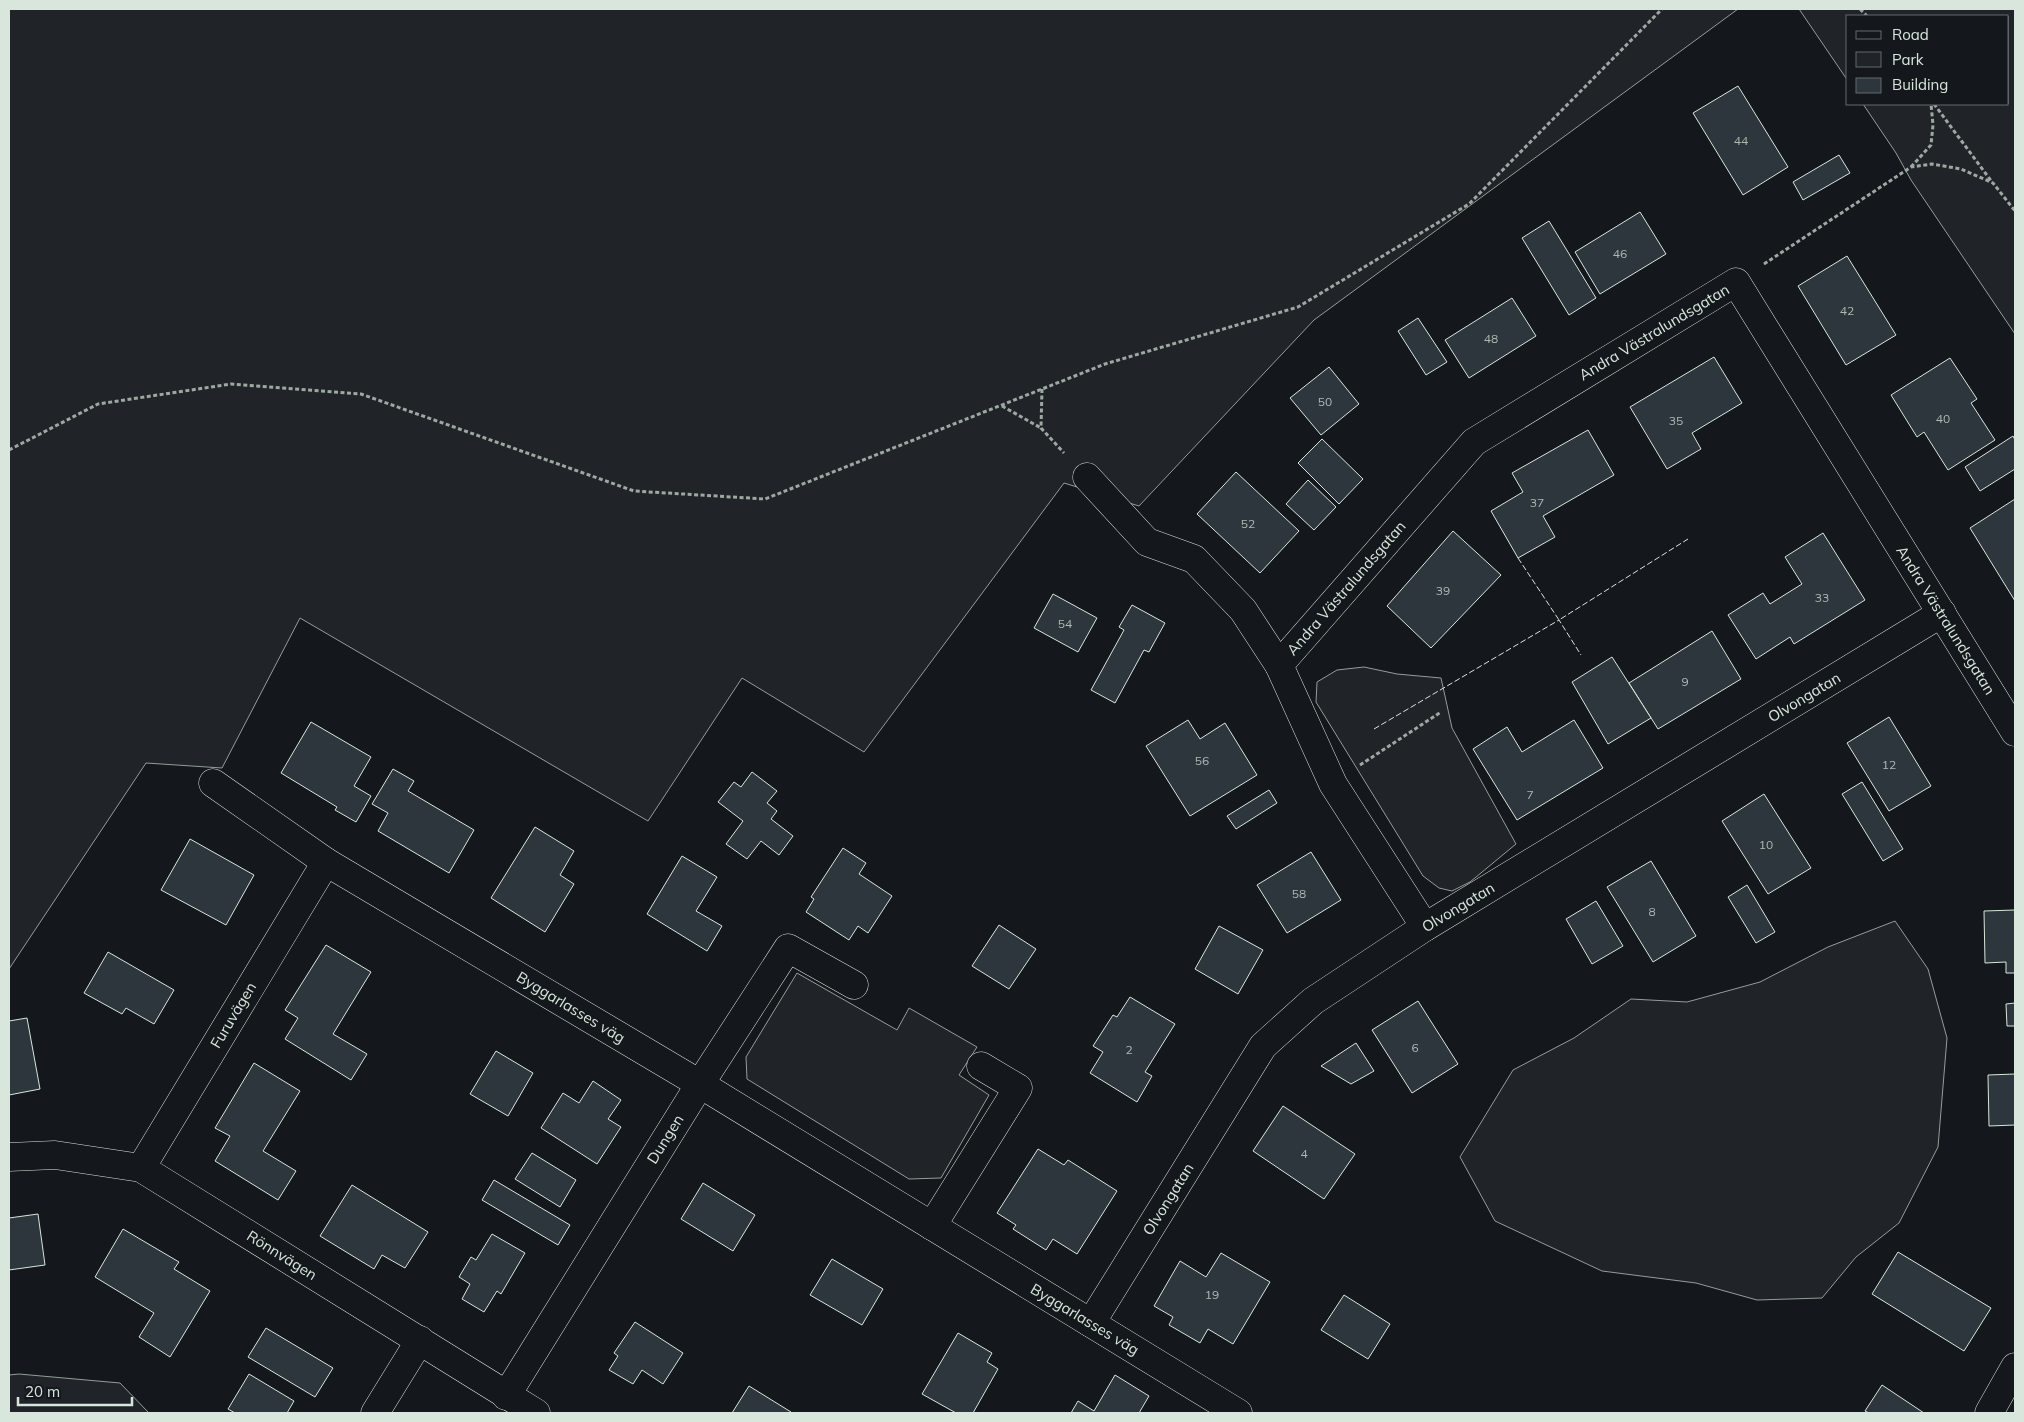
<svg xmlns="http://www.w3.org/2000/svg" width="2024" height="1422" viewBox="0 0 2024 1422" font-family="Mulish,sans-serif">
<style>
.green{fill:#202428;stroke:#939e99}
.building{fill:#2c363c;stroke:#d8e6dc}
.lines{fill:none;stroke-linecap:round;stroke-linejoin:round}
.minor-casing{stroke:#d8e6dc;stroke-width:29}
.path{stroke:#9da8a2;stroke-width:3;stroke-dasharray:4 2.5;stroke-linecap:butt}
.minor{stroke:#14181c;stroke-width:28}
.fence{stroke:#d8e6dc;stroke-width:1;stroke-dasharray:6 2.5;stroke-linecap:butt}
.labels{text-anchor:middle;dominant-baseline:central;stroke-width:4;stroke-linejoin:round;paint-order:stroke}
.number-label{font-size:12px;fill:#adbab4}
.street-label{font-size:15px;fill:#d8e6dc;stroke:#14181c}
</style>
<rect width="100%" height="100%" fill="#14181c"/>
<!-- green -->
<g class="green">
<polygon points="9,9 1738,9 1314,320 1139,506 1064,483 864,752 742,678 648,821 300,618 222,768 146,763 9,969"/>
<polygon points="1799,9 2015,9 2015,334 1911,180 1896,153 1863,104 2008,104 2008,16 1848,16 1848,81"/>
<polygon points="1364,667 1397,674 1441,678 1452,728 1516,844 1470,882 1452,891 1439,888 1423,876 1316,702 1317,682 1337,670"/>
<polygon points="1895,921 1928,969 1947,1038 1938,1147 1899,1223 1856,1257 1822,1298 1757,1300 1696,1283 1602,1271 1495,1221 1460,1157 1513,1070 1574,1038 1631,999 1687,1002 1760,982 1828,947"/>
<polygon points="797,973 897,1030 909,1008 977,1047 959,1075 989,1095 941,1178 909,1179 747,1079 746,1057"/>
<polygon points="19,1374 120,1383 149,1413 9,1413 9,1375"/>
</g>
<!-- building -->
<g class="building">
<polygon points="1738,86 1788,167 1743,195 1693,113"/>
<polygon points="1839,155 1850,173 1803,200 1793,182"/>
<polygon points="1640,212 1666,254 1600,294 1575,252"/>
<polygon points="1549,221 1596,298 1569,315 1522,238"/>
<polygon points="1847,256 1896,335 1846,365 1798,286"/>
<polygon points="1512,298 1536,336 1469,378 1445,340"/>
<polygon points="1418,318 1447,362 1426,375 1398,331"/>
<polygon points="1714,357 1742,403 1692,433 1701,449 1667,469 1630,407"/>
<polygon points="1950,358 1977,399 1971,403 1995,440 1948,470 1924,432 1917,437 1891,395"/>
<polygon points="1329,367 1359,404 1321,435 1290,398"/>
<polygon points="1588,430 1614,475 1543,516 1555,537 1518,558 1491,511 1523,492 1512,473"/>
<polygon points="2013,436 2015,440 2015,469 1980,491 1965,467"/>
<polygon points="1322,439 1363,479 1339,504 1298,463"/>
<polygon points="1236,472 1299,531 1260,573 1197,514"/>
<polygon points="1308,480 1336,507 1314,530 1286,504"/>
<polygon points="2015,499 2015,601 1970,528"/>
<polygon points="1453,531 1501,575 1431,648 1387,606"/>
<polygon points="1823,533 1865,600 1794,644 1790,637 1756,659 1728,615 1763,593 1770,604 1802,584 1785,557"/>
<polygon points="1053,594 1097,618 1078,652 1034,628"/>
<polygon points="1132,605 1165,623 1149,652 1144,650 1115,703 1091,690 1124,630 1119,627"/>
<polygon points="1712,631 1741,679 1658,729 1629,683"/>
<polygon points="1612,657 1651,718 1608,744 1572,682"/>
<polygon points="1889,717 1931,786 1889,811 1847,743"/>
<polygon points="1188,720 1200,739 1225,723 1257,775 1190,816 1146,746"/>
<polygon points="1574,720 1603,768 1517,820 1473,749 1507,727 1522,752"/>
<polygon points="311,722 371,757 354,786 371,796 356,822 335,810 337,807 281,773"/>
<polygon points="393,769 414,781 408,791 474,830 449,873 378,831 388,813 372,804"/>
<polygon points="752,772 777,791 767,803 777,811 771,819 793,836 779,855 761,841 747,859 726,844 743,821 718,802 734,782 741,787"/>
<polygon points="1862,782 1903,849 1883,861 1842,794"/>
<polygon points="1269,790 1277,803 1236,829 1227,816"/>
<polygon points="1764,794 1811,868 1768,894 1722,821"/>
<polygon points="535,827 574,851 560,875 574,884 545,932 491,898"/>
<polygon points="190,839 254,875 226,925 161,890"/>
<polygon points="843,848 866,863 859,874 892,896 868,933 858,926 849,940 806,912 814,899 811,897"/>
<polygon points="1311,852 1341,900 1287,933 1257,885"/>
<polygon points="682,856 717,877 696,911 722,926 707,951 647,914"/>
<polygon points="1651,861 1696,936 1653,962 1607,887"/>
<polygon points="1747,885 1775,932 1756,943 1728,897"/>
<polygon points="1596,901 1623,946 1592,964 1566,919"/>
<polygon points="2015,910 2015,973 2006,973 2006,962 1985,963 1984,911"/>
<polygon points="999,925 1036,949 1009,989 972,966"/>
<polygon points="1219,926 1263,950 1238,994 1195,969"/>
<polygon points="326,945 371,972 333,1034 367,1054 351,1080 285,1039 298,1018 285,1010"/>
<polygon points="108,952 174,990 154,1024 126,1008 122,1014 84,993"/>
<polygon points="1130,997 1175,1024 1145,1072 1152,1076 1137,1102 1090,1073 1103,1052 1093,1046 1113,1015 1117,1017"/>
<polygon points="1418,1001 1458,1064 1412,1093 1372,1030"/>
<polygon points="2015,1003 2015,1026 2007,1026 2006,1004"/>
<polygon points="27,1018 40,1089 9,1095 9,1021"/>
<polygon points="1356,1043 1374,1071 1351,1084 1321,1066"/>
<polygon points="496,1051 533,1073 508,1116 470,1094"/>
<polygon points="254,1063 300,1091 263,1151 296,1171 278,1200 215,1161 230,1136 215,1128"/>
<polygon points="2015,1074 2015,1125 1989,1126 1988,1075"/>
<polygon points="593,1081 621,1100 608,1119 621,1127 597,1164 541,1128 563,1093 579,1103"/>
<polygon points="1283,1106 1355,1154 1324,1199 1253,1151"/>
<polygon points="1038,1149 1064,1165 1068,1160 1117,1191 1077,1254 1053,1239 1046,1250 1013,1229 1016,1225 997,1213"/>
<polygon points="532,1153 576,1180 560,1207 515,1179"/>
<polygon points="494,1180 570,1225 558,1245 482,1200"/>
<polygon points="703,1183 755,1215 733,1251 681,1219"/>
<polygon points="352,1185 428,1232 405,1268 382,1255 374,1269 320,1236"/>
<polygon points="38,1214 45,1265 9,1270 9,1218"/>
<polygon points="123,1229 179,1262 174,1269 210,1291 170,1357 139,1337 154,1313 95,1277"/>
<polygon points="492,1234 525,1253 501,1294 497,1291 484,1312 462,1299 470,1284 459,1277 471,1257 476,1260"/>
<polygon points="1898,1252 1991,1308 1964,1351 1872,1294"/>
<polygon points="1221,1253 1270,1282 1233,1344 1208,1329 1200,1343 1169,1325 1173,1317 1154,1306 1180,1261 1206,1277"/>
<polygon points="832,1259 883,1289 862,1325 810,1295"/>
<polygon points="1344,1295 1390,1324 1368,1359 1321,1330"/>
<polygon points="635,1322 683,1353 663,1384 642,1370 633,1384 609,1370 618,1356 614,1353"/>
<polygon points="266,1328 333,1368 315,1397 248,1357"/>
<polygon points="958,1333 992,1353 987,1362 998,1369 973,1413 956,1413 922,1394"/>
<polygon points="249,1374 294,1401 287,1413 235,1413 228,1409"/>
<polygon points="1115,1375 1149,1396 1139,1413 1071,1413 1078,1401 1094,1411"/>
<polygon points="1882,1385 1924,1413 1869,1413 1865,1411"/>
<polygon points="749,1386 791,1412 790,1413 732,1413"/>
</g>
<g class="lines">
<!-- minor casing -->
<g class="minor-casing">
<g id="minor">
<polyline points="1087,477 1147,542 1194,559 1243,610 1279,665"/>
<polyline points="213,783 326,862 700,1084 1238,1413"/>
<polyline points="1425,927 1333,784 1279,665 1474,442 1736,282 2015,732"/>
<polyline points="9,1157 55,1155 141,1168 536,1413"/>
<polyline points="141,1168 326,862"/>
<polyline points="932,1226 1018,1088 981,1066"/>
<polyline points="1091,1323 1263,1046 1313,1001 1425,927 1942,613"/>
<polyline points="506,1396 700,1084 788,948 854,985"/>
<polyline points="375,1413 420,1340"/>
<polyline points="1989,1413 2015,1367"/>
</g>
</g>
<!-- path -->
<g class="path">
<polyline points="1860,9 1867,16"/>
<polyline points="1934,104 1992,182"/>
<polyline points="1911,167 1931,145 1933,125 1931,104"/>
<polyline points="1764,264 1911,167 1932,164 1961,169 1993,183 2015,211"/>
<polyline points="1042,389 1041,428 1064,453"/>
<polyline points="1002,406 1041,428"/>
<polyline points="9,450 98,404 231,384 361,394 634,491 765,499 1105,364 1298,307 1469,204 1662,9"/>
<polyline points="1360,765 1441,712"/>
</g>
<!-- minor -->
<use href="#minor" class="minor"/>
<!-- fence -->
<g class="fence">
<polyline points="1518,558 1559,620 1688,539"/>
<polyline points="1374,729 1559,620 1581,655"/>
</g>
</g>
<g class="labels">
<!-- number labels -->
<g class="number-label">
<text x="1741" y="140">44</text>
<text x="1620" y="253">46</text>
<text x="1847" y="310">42</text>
<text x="1491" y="338">48</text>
<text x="1325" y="401">50</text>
<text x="1943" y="418">40</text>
<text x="1676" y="420">35</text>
<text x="1537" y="502">37</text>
<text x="1248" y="523">52</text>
<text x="1443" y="590">39</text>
<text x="1822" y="597">33</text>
<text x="1065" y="623">54</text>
<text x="1685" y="681">9</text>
<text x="1202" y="760">56</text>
<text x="1889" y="764">12</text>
<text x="1530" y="794">7</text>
<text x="1766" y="844">10</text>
<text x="1299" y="893">58</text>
<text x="1652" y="911">8</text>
<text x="1415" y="1047">6</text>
<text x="1129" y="1049">2</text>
<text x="1304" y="1153">4</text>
<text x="1212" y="1294">19</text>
</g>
<!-- street labels -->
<g class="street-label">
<text transform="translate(1654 332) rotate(-31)">Andra Västralundsgatan</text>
<text transform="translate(1346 588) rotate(-49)">Andra Västralundsgatan</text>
<text transform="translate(1946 620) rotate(58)">Andra Västralundsgatan</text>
<text transform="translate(1804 697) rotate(-31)">Olvongatan</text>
<text transform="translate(1458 907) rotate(-31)">Olvongatan</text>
<text transform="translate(571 1007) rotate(31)">Byggarlasses väg</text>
<text transform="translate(233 1015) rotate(-59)">Furuvägen</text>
<text transform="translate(665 1139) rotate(-58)">Dungen</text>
<text transform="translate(1168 1199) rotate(-58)">Olvongatan</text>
<text transform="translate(282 1255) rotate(32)">Rönnvägen</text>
<text transform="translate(1085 1319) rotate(31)">Byggarlasses väg</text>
</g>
</g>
<!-- border -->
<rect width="2024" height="1422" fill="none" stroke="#d8e6dc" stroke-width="20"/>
<!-- legend -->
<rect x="1846" y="15" width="162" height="90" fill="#14181c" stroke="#626a69"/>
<rect x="1856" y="31" width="25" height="8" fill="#14181c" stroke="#626a69"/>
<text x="1892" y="40" font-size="15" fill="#d8e6dc">Road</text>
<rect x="1856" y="52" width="25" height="15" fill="#202428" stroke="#626a69"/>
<text x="1892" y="65" font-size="15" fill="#d8e6dc">Park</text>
<rect x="1856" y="78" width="25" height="15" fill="#2c363c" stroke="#626a69"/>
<text x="1892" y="90" font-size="15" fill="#d8e6dc">Building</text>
<!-- scale -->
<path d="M18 1397v8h114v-8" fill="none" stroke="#d8e6dc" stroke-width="2.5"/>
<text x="25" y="1397" font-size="15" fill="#d8e6dc" stroke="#14181c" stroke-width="4" paint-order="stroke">20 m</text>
</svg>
